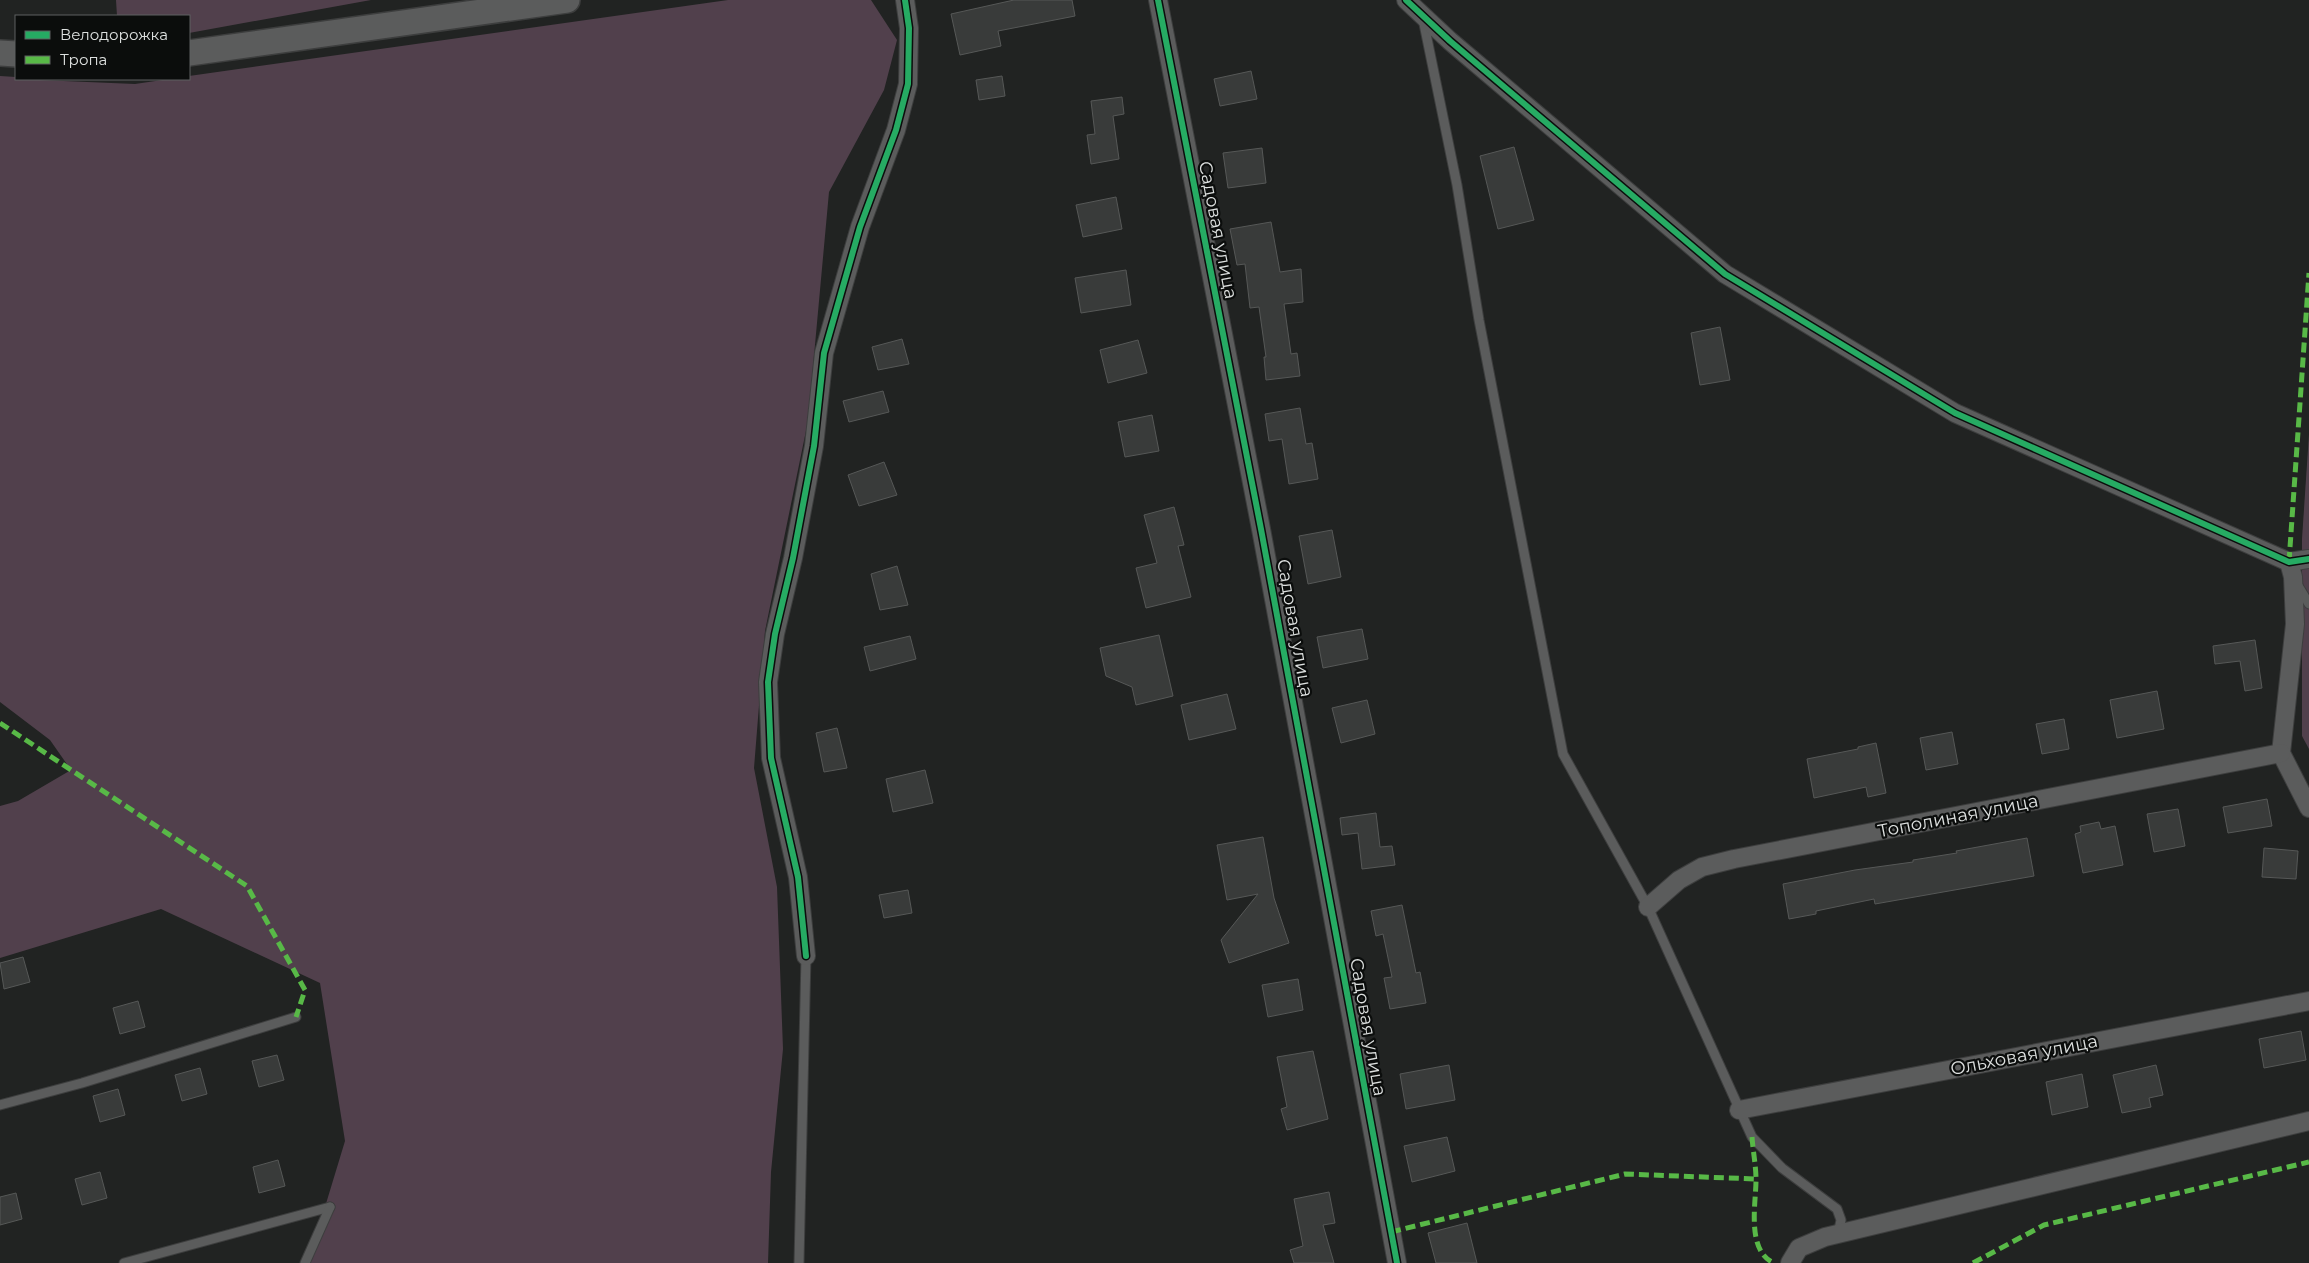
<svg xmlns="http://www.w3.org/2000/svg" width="2309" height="1263" viewBox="0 0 2309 1263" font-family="Montserrat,sans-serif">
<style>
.green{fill:#51404c}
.building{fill:#393b3a;stroke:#565857}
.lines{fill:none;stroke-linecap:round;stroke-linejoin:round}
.lane-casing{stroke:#3d3e3e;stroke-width:11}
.street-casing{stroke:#3d3e3e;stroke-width:20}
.secondary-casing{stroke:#3d3e3e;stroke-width:28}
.lane{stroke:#5b5c5c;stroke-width:9}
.street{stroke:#5b5c5c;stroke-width:18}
.secondary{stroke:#5b5c5c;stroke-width:25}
.quiet{stroke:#58b947;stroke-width:5;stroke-dasharray:10 5;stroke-linecap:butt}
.cycleway-casing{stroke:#0b0d0c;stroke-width:9}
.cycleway{stroke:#26ab63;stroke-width:6}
.labels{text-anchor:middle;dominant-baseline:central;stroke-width:4.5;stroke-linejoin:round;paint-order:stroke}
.street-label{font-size:18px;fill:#dde0df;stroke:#0b0d0c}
</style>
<rect width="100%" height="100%" fill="#212322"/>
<!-- green -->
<g class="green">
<polygon points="116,0 371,0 189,33 189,16 117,16"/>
<polygon points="728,0 871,0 897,40 884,90 829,192 808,421 765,631 754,768 777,887 783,1049 771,1172 768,1263 308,1263 345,1141 320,983 161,909 0,958 0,806 18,801 71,770 50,740 0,702 0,76 16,77 16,79 135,84 169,79 189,79 189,76"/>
<polygon points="2309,434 2309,749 2302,736 2302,539"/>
</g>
<!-- building -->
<g class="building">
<polygon points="1014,0 1072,0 1075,16 998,31 1001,46 960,55 951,14"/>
<polygon points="1251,71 1257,99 1220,106 1214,79"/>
<polygon points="1002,76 1005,96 979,100 976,80"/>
<polygon points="1122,97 1124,114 1113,116 1119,159 1091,164 1087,135 1095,134 1091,101"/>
<polygon points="1514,147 1534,220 1498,229 1480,156"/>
<polygon points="1262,148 1266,183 1228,188 1223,153"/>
<polygon points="1116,197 1122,229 1083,237 1076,205"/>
<polygon points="1271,222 1280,272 1301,269 1303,302 1284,304 1291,354 1297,353 1300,376 1266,380 1264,357 1266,357 1259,307 1250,308 1245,264 1237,265 1230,229"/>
<polygon points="1126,270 1131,305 1081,313 1075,278"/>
<polygon points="1720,327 1730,380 1700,385 1691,333"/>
<polygon points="902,339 909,364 878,370 872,347"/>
<polygon points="1138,340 1147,373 1108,383 1100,350"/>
<polygon points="883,391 889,412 849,422 843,401"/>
<polygon points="1300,408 1306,444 1312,443 1318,479 1289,484 1282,439 1269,441 1265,414"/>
<polygon points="1152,415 1159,451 1125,457 1118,422"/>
<polygon points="884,462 897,495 859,506 848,475"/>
<polygon points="1174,507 1184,545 1178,546 1191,597 1146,608 1136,568 1157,563 1144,515"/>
<polygon points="1332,530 1341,577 1308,584 1299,536"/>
<polygon points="897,566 908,605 880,610 871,574"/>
<polygon points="1362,629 1368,659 1323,668 1317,637"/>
<polygon points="1159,635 1173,696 1136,705 1132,687 1106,676 1100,648"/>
<polygon points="910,636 916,659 870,671 864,647"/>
<polygon points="2255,640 2262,688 2245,691 2240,661 2215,664 2213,646"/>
<polygon points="2157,691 2164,729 2117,738 2110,700"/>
<polygon points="1227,694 1236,729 1189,740 1181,705"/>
<polygon points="1367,700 1375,734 1341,743 1332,708"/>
<polygon points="2064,719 2069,749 2042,754 2036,724"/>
<polygon points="837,728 847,768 824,772 816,733"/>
<polygon points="1952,732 1958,764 1926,770 1920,738"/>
<polygon points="1876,743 1886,793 1868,797 1866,787 1814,798 1807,759 1858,749 1858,747"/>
<polygon points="925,770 933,803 893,812 886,779"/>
<polygon points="2267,799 2272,826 2228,833 2223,807"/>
<polygon points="2178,809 2185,846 2154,852 2147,814"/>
<polygon points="1376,813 1380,847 1392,846 1395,865 1362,869 1358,833 1342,835 1340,818"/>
<polygon points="2099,822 2101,829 2115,826 2123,865 2083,873 2075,834 2081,832 2080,826"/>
<polygon points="1263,837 1274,898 1289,943 1229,963 1221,940 1258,894 1227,900 1217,845"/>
<polygon points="2027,838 2034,876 1875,904 1874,899 1816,911 1816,914 1789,919 1783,884 1855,870 1913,862 1913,860 1957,853 1956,851"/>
<polygon points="2264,848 2298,851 2296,879 2262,877"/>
<polygon points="908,890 912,913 884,918 879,895"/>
<polygon points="1402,905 1416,973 1420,972 1426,1003 1390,1009 1384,978 1392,977 1383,934 1376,936 1371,911"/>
<polygon points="23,957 30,982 4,989 0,963"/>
<polygon points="1298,979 1303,1010 1268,1017 1262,985"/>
<polygon points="138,1001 145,1027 120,1034 113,1008"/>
<polygon points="2301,1031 2306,1060 2264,1068 2259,1039"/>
<polygon points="1313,1051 1328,1119 1287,1130 1281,1109 1287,1107 1277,1057"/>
<polygon points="277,1055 284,1080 259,1087 252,1061"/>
<polygon points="1449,1065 1455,1100 1406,1109 1400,1074"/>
<polygon points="2156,1065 2163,1095 2149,1098 2151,1107 2122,1113 2113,1075"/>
<polygon points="200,1068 207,1094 182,1101 175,1075"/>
<polygon points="2082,1074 2088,1107 2052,1115 2046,1082"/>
<polygon points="118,1089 125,1115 100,1122 93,1096"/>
<polygon points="1447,1137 1455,1171 1412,1182 1404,1146"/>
<polygon points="278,1160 285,1186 259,1193 253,1167"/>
<polygon points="100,1172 107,1198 82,1205 75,1179"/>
<polygon points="1329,1192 1335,1223 1323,1225 1334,1263 1294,1263 1290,1250 1303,1246 1294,1199"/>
<polygon points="16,1193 22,1219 0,1225 0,1197"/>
<polygon points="1467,1223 1477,1263 1436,1263 1428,1233"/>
</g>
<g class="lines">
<!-- lane casing -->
<g class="lane-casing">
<g id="lane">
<polyline points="1423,19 1457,185 1479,320 1563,754 1648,907 1752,1137 1782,1168 1837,1209 1841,1220 1838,1234"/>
<polyline points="2297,584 2309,604"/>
<polyline points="0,1105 82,1083 296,1017"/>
<polyline points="124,1263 330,1207"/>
<polyline points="305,1263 330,1207"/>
<polyline points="799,1263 806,956"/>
</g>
</g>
<!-- street casing -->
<g class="street-casing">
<g id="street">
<polyline points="1158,0 1261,529 1397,1263"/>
<polyline points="1406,0 1450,41 1725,274 1955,413 2289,562 2309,559"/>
<polyline points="2289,562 2293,577 2295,624 2281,753 2309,808"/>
<polyline points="1648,907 1679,880 1702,867 1734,859 2281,753"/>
<polyline points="806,956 798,877 771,758 768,682 775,634 793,558 814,446 824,353 860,227 896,130 908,84 909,28 905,0"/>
<polyline points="1739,1110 2309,1001"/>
<polyline points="1790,1263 1799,1248 1825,1237 2309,1121"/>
</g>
</g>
<!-- secondary casing -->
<g class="secondary-casing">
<g id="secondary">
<polyline points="0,53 16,54"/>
<polyline points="189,53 567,0"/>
</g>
</g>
<!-- lane -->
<use href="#lane" class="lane"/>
<!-- street -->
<use href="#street" class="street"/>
<!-- secondary -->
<use href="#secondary" class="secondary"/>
<!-- quiet -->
<g class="quiet">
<polyline points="2289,562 2309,273"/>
<polyline points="0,723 247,886 305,990 296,1017"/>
<path d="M1752,1137C1753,1151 1756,1166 1756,1180C1756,1203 1746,1251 1774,1263"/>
<polyline points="1391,1232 1625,1174 1756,1179"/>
<polyline points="1973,1263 2044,1225 2309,1162"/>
</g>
<!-- cycleway casing -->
<g class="cycleway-casing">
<g id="cycleway">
<polyline points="1158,0 1261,529 1397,1263"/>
<polyline points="1406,0 1450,41 1725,274 1955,413 2289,562 2309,559"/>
<polyline points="806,956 798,877 771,758 768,682 775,634 793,558 814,446 824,353 860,227 896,130 908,84 909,28 905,0"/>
</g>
</g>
<!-- cycleway -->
<use href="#cycleway" class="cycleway"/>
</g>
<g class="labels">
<!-- street labels -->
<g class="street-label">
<text transform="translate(1218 230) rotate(79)">Садовая улица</text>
<text transform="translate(1295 628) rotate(80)">Садовая улица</text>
<text transform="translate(1958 816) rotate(-11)">Тополиная улица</text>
<text transform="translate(1368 1027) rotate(80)">Садовая улица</text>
<text transform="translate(2024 1055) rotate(-11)">Ольховая улица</text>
</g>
</g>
<!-- legend -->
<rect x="15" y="15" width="175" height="65" fill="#0b0d0c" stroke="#5f6160"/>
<rect x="25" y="31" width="25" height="8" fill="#26ab63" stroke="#5f6160"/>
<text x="60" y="40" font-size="15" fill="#dde0df">Велодорожка</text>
<rect x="25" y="56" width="25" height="8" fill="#58b947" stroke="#5f6160"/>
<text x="60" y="65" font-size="15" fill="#dde0df">Тропа</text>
</svg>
